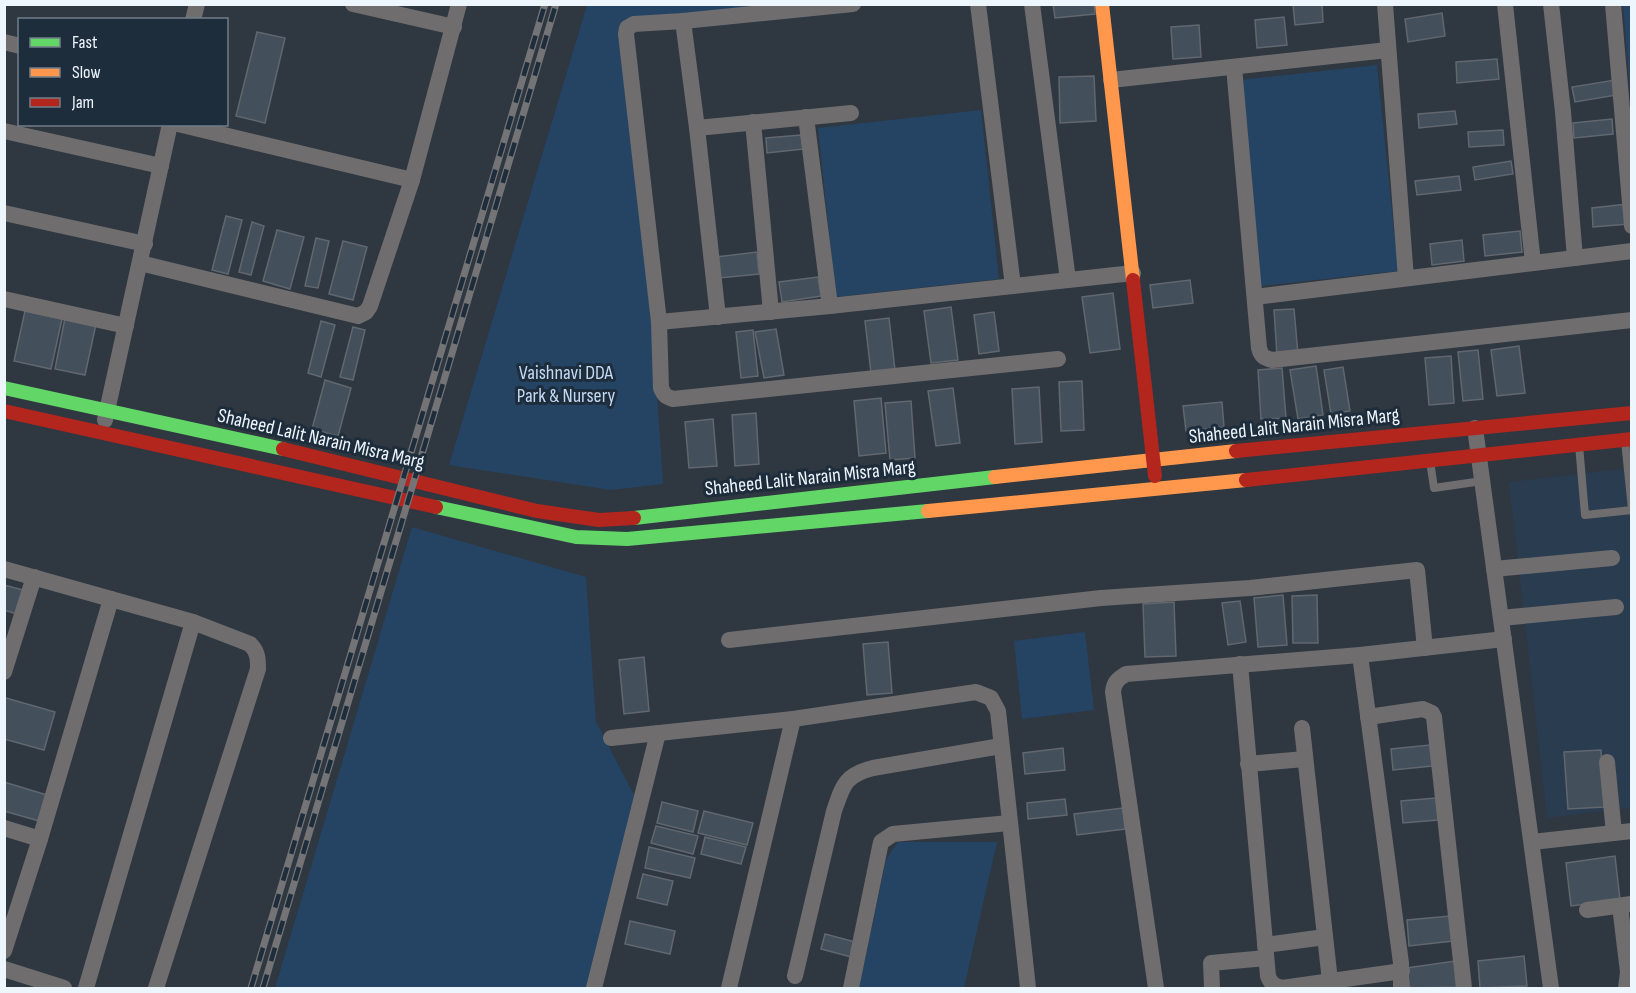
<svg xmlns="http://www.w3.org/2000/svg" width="1636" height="993" viewBox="0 0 1636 993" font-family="'Sofia Sans Condensed',sans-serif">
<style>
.built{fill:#2a3c50}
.green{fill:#254463}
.building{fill:#434f5a;stroke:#60676f;stroke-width:1.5}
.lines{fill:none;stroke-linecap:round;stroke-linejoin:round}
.lane{stroke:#6f6d6e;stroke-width:8}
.street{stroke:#6f6d6e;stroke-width:16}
.fast{stroke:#63d668;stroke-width:14}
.slow{stroke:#ff974d;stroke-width:14}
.jam{stroke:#b3261e;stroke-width:14}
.rail-casing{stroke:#747477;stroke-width:7}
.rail{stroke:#1e2d3c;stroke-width:4.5;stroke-dasharray:14;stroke-linecap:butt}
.labels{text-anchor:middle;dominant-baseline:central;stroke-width:6;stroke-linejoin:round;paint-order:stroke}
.park-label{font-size:20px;fill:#c2daf3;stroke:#1e2d3c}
.street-label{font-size:20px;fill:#edf5fd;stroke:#1e2d3c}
</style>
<rect width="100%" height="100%" fill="#2f3740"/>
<!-- built -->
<polygon class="built" points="1631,468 1631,808 1547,818 1509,482"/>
<!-- green -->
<g class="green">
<polygon points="587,5 762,5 632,25 663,484 611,490 449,465"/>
<polygon points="1623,5 1631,5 1631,99"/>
<polygon points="1377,65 1398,271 1261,286 1239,80"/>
<polygon points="981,110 999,279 836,297 818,128"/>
<polygon points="412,527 586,577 596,722 635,797 587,988 275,988"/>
<polygon points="1085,632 1094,710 1022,719 1014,641"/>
<polygon points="898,842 997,842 964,988 859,988 886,860"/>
</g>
<!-- building -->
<g class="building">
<polygon points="1053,4 1094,4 1095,14 1055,18"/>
<polygon points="1293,4 1322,4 1323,22 1295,25"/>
<polygon points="1442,13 1445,36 1408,42 1405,19"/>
<polygon points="1284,17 1287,45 1257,48 1255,20"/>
<polygon points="1199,25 1201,57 1173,59 1171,27"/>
<polygon points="257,32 285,38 265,123 236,116"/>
<polygon points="1497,59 1499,79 1457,83 1456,62"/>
<polygon points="1094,76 1096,121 1060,123 1059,77"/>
<polygon points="1615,80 1617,95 1575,102 1572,87"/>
<polygon points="1455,111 1457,124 1419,128 1418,114"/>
<polygon points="1612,119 1613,134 1574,138 1573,123"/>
<polygon points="1503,130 1504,145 1469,147 1468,132"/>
<polygon points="801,135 803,149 767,153 766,138"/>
<polygon points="1511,161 1513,174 1475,180 1473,167"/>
<polygon points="1459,176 1461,190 1417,195 1415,181"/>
<polygon points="1627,204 1629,224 1593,227 1592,208"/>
<polygon points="226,216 242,220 228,274 212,270"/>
<polygon points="252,222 264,226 251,275 239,272"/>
<polygon points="277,230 304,237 290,289 263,281"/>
<polygon points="1520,231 1522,252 1485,256 1483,235"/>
<polygon points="316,238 329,241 318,288 305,286"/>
<polygon points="1462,240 1464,261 1432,265 1430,244"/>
<polygon points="343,241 367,247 353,300 329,294"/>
<polygon points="757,252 759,274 719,278 716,257"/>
<polygon points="818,277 821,296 782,302 779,282"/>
<polygon points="1190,280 1193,303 1153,308 1150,285"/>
<polygon points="1113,293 1120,349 1090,353 1082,297"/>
<polygon points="951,307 958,360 931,363 924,311"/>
<polygon points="1294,309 1298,354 1277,355 1274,310"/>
<polygon points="25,311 62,319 51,369 14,361"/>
<polygon points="994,312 999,351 979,354 974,315"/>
<polygon points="65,318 96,324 85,375 55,369"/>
<polygon points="889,318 895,370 871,373 865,321"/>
<polygon points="321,321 335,325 321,377 308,373"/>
<polygon points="353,327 365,330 353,380 340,377"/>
<polygon points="776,329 784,375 764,378 755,332"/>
<polygon points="753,330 758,376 741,378 736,332"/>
<polygon points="1519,346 1525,393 1497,396 1491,350"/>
<polygon points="1478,350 1483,399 1463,401 1458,352"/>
<polygon points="1451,356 1454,403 1429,405 1425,358"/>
<polygon points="1316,366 1323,415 1298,419 1290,370"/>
<polygon points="1343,367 1350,411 1331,414 1324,370"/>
<polygon points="1282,368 1286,418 1261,419 1258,370"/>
<polygon points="325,380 351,388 338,436 312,429"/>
<polygon points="1082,381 1084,430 1061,431 1059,382"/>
<polygon points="1039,387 1042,442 1015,444 1012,389"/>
<polygon points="953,388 960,443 936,446 928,391"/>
<polygon points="881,398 886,453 859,456 854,401"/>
<polygon points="911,401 915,458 890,460 885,403"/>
<polygon points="1222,402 1224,427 1186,431 1183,406"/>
<polygon points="756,413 759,464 735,466 732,415"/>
<polygon points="713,419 717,466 689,468 685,422"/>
<polygon points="4,585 27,591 20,615 4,610"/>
<polygon points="1283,595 1287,645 1258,647 1254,598"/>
<polygon points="1317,595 1318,643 1293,643 1292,596"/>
<polygon points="1240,601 1246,642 1228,645 1222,603"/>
<polygon points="1174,602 1176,656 1145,657 1143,604"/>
<polygon points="888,642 892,693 867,695 863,644"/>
<polygon points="644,657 649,711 624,714 619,660"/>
<polygon points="6,698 55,712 44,750 4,739 4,705"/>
<polygon points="1430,745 1432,766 1393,770 1391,749"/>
<polygon points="1063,748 1065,770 1025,774 1023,753"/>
<polygon points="1601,750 1604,807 1568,809 1564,752"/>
<polygon points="4,782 47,795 39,821 4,811"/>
<polygon points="1436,798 1438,820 1403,823 1401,801"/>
<polygon points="1065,799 1067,815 1028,819 1027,803"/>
<polygon points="662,802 698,811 693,832 657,823"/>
<polygon points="1123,808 1125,829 1077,835 1074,814"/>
<polygon points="704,811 753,823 747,845 698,833"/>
<polygon points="656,826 698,836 693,854 651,843"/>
<polygon points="705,837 746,847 741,864 701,854"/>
<polygon points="649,847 695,858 690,878 645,868"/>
<polygon points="1615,856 1620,900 1571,906 1566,863"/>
<polygon points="643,874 673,881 667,905 637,898"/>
<polygon points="1450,916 1453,941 1409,946 1407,920"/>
<polygon points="630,921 675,931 670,954 625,944"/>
<polygon points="825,934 859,943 855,958 821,949"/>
<polygon points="1524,956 1527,986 1480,988 1478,961"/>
<polygon points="1455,961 1458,987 1410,988 1407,968"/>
</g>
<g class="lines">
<!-- lane -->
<g class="lane">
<polyline points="1625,441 1632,509"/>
<polyline points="1579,445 1585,515 1632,510"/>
<polyline points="1430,461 1434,488 1482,481"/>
</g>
<!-- street -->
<g class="street">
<polyline points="353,4 454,27"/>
<path d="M853,4L683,21L634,24L627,28L626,34L659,322L661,388C664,395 666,397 673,399L1058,359"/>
<polyline points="978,4 1013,286"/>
<polyline points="1032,4 1068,280"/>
<polyline points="1385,4 1406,278"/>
<polyline points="1505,4 1533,263"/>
<polyline points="1551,4 1563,112 1575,258"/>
<polyline points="1613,4 1632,226"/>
<polyline points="193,20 197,4"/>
<polyline points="683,21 697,128 718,317"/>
<polyline points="4,42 20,46"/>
<path d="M1234,67L1259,348C1261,356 1264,358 1272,360L1632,320"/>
<polyline points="1111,80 1388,50"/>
<polyline points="806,117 830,306"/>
<polyline points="753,122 771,312"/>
<polyline points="178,124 412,180 459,4"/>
<polyline points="697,128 851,113"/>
<polyline points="4,131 161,166"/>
<polyline points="4,213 145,244"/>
<polyline points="140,263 358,316 366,312 370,306 412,180"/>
<polyline points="1255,297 1632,251"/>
<polyline points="4,299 126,326"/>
<polyline points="659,322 830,306 1133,273"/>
<polyline points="105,420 170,124"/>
<polyline points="1475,428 1551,988"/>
<path d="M4,569L193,622L250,644C258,652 258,659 258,669L156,988"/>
<polyline points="1494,569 1612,558"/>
<polyline points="1501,618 1616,607"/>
<polyline points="729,640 1101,598 1250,588 1417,570 1425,648"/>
<polyline points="1360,655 1401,963 1401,988"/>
<path d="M1240,664L1268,976C1271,984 1274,986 1282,988L1402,971"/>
<polyline points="4,672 34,577"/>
<polyline points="1368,717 1423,709 1432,713 1434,717 1464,988"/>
<polyline points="1302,728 1330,981"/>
<polyline points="611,738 793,719 976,692 991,698 998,711 1028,988"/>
<polyline points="1607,762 1614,833"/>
<polyline points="1248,764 1305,759"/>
<polyline points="4,828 40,839"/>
<polyline points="1532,842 1632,831"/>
<polyline points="1620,906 1628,972"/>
<polyline points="1587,910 1631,904"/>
<polyline points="1265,945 1325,937"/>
<polyline points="4,951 40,839 111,599"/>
<polyline points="4,969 64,988"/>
<path d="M795,976L834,811C843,785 845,775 873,768L1001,746"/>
<polyline points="86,988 193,622"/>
<polyline points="594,988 658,733"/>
<polyline points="729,988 793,719"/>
<polyline points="851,988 881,842 893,834 1009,823"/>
<path d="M1156,988L1113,692C1114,682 1118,679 1126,674L1360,655L1504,639"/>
<polyline points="1212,988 1211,963 1266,958"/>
<polyline points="1626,988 1628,972 1632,968"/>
</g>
<!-- fast -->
<g class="fast">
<polyline points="4,388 283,449"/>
<polyline points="436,507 576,537 627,539 928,511"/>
<polyline points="634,518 995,477"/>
</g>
<!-- slow -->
<g class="slow">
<polyline points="1102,4 1133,280"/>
<polyline points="995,477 1236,451"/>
<polyline points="928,511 1246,480"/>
</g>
<!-- jam -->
<g class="jam">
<polyline points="1133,280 1155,476"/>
<polyline points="4,411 436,507"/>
<polyline points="283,449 537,511 599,520 634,518"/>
<polyline points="1236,451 1632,413"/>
<polyline points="1246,480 1632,439"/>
</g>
<!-- rail casing -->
<g class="rail-casing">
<g id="rail">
<polyline points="251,988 545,4"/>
<polyline points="263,988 556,4"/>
</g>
</g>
<!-- rail -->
<use href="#rail" class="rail"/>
</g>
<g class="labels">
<!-- park labels -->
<g class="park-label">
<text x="566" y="373">Vaishnavi DDA<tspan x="566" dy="23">Park &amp; Nursery</tspan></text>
</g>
<!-- street labels -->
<g class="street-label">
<text transform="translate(1294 426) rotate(-6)">Shaheed Lalit Narain Misra Marg</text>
<text transform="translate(321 439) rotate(13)">Shaheed Lalit Narain Misra Marg</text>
<text transform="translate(810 478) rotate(-6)">Shaheed Lalit Narain Misra Marg</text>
</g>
</g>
<!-- border -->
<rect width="1636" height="993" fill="none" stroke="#edf5fd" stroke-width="12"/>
<!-- legend -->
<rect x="18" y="18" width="210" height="108" fill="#1e2d3c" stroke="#717d89" stroke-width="1.5"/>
<rect x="30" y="38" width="30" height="9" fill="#63d668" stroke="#717d89" stroke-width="1.5"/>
<text x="72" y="48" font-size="18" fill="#edf5fd">Fast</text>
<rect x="30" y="68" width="30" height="9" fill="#ff974d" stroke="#717d89" stroke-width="1.5"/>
<text x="72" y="78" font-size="18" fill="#edf5fd">Slow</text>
<rect x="30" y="98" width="30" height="9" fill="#b3261e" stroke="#717d89" stroke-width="1.5"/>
<text x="72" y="108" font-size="18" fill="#edf5fd">Jam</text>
</svg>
